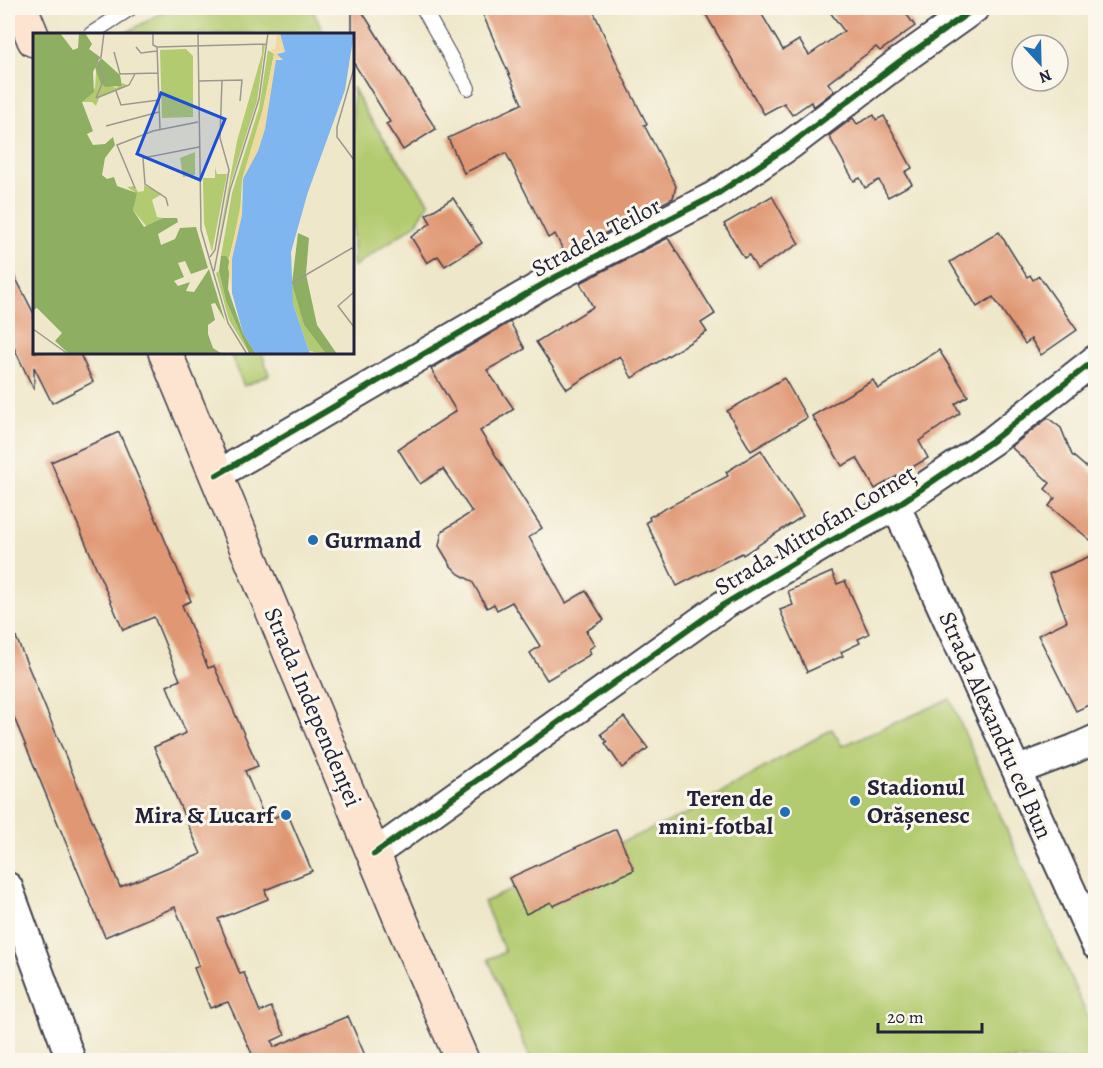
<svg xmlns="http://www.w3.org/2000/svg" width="1103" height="1068" viewBox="0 0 1103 1068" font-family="Alegreya,serif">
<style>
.green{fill:#b3cb70;stroke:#6a7656;stroke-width:1.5}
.building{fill:#e09773}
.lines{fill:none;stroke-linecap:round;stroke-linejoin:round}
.lane-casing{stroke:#414050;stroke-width:16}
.street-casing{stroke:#414050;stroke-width:32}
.secondary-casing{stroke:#414050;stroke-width:36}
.lane{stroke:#fff;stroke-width:14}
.street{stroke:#fff;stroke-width:28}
.secondary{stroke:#fde4d0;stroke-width:33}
.cycleway-casing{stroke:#fbf7ec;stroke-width:10}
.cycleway{stroke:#1b5e20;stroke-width:6}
.poi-dot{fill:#1f6fb2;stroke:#fbf7ec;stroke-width:2}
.labels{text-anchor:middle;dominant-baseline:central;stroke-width:6;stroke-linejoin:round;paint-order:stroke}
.street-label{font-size:24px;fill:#22223b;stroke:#fbf7ec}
.poi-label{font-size:24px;font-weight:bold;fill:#22223b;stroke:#fbf7ec;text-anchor:start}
.inset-road{fill:none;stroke:#9c9890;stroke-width:1.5}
.view{fill:#1d4ed8;fill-opacity:0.15;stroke:#1d4ed8;stroke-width:3}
.inset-edge{fill:none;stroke:#22223b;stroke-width:3}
</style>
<rect width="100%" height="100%" fill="#fbf7ec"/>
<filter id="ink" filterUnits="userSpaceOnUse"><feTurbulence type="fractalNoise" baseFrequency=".0167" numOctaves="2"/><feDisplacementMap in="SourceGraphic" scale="12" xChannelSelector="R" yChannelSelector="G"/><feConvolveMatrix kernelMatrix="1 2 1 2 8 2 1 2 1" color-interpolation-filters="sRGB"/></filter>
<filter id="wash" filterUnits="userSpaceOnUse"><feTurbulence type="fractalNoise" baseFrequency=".008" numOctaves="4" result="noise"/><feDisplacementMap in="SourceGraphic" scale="24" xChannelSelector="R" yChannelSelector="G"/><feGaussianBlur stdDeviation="1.35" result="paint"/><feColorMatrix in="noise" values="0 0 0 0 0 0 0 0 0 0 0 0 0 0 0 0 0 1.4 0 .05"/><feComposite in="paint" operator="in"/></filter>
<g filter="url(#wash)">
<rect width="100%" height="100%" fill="#eee7c9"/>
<!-- green -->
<g class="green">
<polygon points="170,8 311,8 325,34 124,34"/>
<polygon points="353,87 367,114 429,203 416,224 353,267"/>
<polygon points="230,353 262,353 269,375 244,386"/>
<polygon points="950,699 1095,1034 1095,1060 531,1060 488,959 505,952 484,902 691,812 690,810 832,729 842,746"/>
</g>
<g id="blocks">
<!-- building -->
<g class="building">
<polygon points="352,8 360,8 419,103 436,129 403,150 386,124 390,122 352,60"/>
<polygon points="480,8 592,8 624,79 647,124 644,125 676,186 673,198 565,254 555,234 548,238 506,153 464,173 448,138 522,104"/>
<polygon points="702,8 758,8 783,50 799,40 809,55 844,31 827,8 902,8 915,26 880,51 876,47 828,83 834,91 813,107 811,102 792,115 784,103 764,114"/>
<polygon points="874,115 876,120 884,116 912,168 905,172 912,184 888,197 879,180 865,188 860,178 854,181 829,136 853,118 857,124"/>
<polygon points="772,196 799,244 757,269 749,255 744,258 724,224"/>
<polygon points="453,198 482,243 445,266 438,256 427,263 411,237 431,223 426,215"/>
<polygon points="999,232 1027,277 1030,275 1033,280 1039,276 1077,330 1041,355 1031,339 1025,344 993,297 977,307 950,262"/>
<polygon points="668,238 715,314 701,323 707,332 632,378 620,356 567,389 536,342 593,307 580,283"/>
<polygon points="8,263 34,314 34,352 79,352 93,382 52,403 34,367 34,390 8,335"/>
<polygon points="510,322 525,349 487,370 514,409 480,431 542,528 529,537 566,603 586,591 604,620 586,631 595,645 589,649 591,654 547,680 530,653 540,646 512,602 497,610 494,604 487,608 472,581 459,574 451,566 439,546 442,531 472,512 443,469 420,484 398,449 456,411 431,369"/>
<polygon points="939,350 968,396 955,404 960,413 919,441 928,458 875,489 857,458 842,466 812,416 873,380 878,389"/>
<polygon points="784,378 807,418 751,451 727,411"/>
<polygon points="1048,418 1061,428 1072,455 1095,475 1095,544 1049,506 1055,498 1045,489 1050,483 1011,447"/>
<polygon points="119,432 191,601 182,605 208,668 214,666 258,766 245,771 266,821 287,812 312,871 265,890 268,899 218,919 240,974 244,973 260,1012 271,1007 285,1035 272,1041 274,1047 348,1016 367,1060 242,1060 253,1056 228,1002 210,1008 194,968 199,966 175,907 105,937 8,703 8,618 120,887 201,854 154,747 186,733 167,686 180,680 154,617 123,630 51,462"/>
<polygon points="761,450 803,516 743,555 742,553 677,586 646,522 650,520 649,517 728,476 726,472"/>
<polygon points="1095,554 1095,702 1076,711 1038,635 1067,621 1049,574"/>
<polygon points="832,572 837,584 845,581 869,634 858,639 860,643 841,652 843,656 807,672 780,610 793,605 788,591"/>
<polygon points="624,717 648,748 622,768 605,743 607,742 601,734"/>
<polygon points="616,829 634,870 553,906 551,902 526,914 509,878"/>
</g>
</g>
</g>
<g filter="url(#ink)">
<use href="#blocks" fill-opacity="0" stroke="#414050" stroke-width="1.5"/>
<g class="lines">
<!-- lane casing -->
<g class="lane-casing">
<g id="lane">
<polyline points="423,8 468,88"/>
<polyline points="91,34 131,8"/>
</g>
</g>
<!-- street casing -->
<g class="street-casing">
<g id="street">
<polyline points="217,475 552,279 714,196 790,145 899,62 975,8"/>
<polyline points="896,506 1096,945"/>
<polyline points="1018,770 1074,749 1096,739"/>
<polyline points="374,854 723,605 827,543 896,506 992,441 1096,359"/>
<polyline points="8,887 71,1060"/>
</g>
</g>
<!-- secondary casing -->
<g class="secondary-casing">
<g id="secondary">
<polyline points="21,8 34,40"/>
<polyline points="165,352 403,925 462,1060"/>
</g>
</g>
<!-- lane -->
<use href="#lane" class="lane"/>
<!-- street -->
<use href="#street" class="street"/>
<!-- secondary -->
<use href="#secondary" class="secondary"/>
<!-- cycleway casing -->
<g class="cycleway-casing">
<g id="cycleway">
<polyline points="217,475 552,279 714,196 790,145 899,62 975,8"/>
<polyline points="374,854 723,605 827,543 896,506 992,441 1096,359"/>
</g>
</g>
<!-- cycleway -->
<use href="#cycleway" class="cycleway"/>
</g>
</g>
<!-- markers -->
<g class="poi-dot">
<circle cx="313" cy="540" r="6"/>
<circle cx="855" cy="801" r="6"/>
<circle cx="785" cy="812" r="6"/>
<circle cx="286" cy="815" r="6"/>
</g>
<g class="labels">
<!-- street labels -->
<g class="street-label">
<text transform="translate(596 237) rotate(-28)">Stradela Teilor</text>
<text transform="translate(815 530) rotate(-31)">Strada Mitrofan Corneț</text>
<text transform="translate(313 707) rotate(67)">Strada Independenței</text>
<text transform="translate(996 725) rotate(66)">Strada Alexandru cel Bun</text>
</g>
<!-- poi labels -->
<g class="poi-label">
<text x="325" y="540">Gurmand</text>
<text x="867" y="787">Stadionul<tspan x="867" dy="28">Orășenesc</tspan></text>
<text x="773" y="798" text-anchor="end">Teren de<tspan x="773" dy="28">mini-fotbal</tspan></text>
<text x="274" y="815" text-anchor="end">Mira &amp; Lucarf</text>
</g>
</g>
<!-- overview -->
<g transform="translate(33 33)">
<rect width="321" height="321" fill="#eee7c9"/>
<path d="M232,11L224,68L198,149L183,222L204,108L229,21V12H217ZM153,16L160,23V84L129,85L127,17ZM235,17L241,21L230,76L209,147L207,181L195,229L188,223L199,160L226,75ZM64,25L67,49L83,55L90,50L95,53L66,65L63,73L59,69H49L62,55ZM162,119V142L150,144L147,125ZM182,135L184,141H194L179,219L171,190L170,149V145H182ZM111,152L129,161L119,167L124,184L130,185L114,194L100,177L103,160L94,154L102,153L105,159L111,158ZM186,238L193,268L216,320L196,287L183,240ZM257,246L263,255L271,292L293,321L276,318L260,271Z" fill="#b3cb70"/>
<path d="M0,0H27L40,17L45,15L46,1L52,0L59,11L56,16L67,24L60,39L61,59L49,69L60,98L54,101L60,112L72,111L80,104L82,112L72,125L69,142L74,146L81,144L84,153L104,160L100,177L111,194L130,185H144L145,189L125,201L128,212L142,206L147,195L163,194L175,235L158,241L152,228L145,230L151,244L141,248L145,253L157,249L153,258L161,259L176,236L192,288L182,270L178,271L182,287L175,292V301L180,315L189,321H36L22,308L29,300L4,275L0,277ZM68,25L87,42L89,53L72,54L67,49L62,34ZM265,200L276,205L273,241L284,292L304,321H293L271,292L259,250ZM188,223H193L197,229L195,256L210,300L223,321L216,320L193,268L186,238Z" fill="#8eaf62"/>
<path d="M244,0H247L252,19H245L250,27L244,26L232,96L225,118L210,146V160L209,147L230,76L241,21L238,16H242ZM209,165V182L199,226V259L195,234Z" fill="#eeda9e"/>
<path d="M247,0H321L312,57L275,159L258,219L260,271L277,321H223L210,300L199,260V226L209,182L210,146L225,118L232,96L243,27H250L244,21L252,19Z" fill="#7fb6ef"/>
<path class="inset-road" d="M120,0V12L124,14L127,97M165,0L168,197L195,290L214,321M103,14L108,20L124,18M124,14L234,11M81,19L87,41L125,40M321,35L304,94V104L321,127M166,48L209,47L207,68M83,58L88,72L126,67M63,65L71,46L64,27L68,24L71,0M63,65L96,52L102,41M73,93L126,79M102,155L84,112L120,98L165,89M135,173L133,165L112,151L110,125L166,114M177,224L182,217L196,137L187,105L189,47M181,238L197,157L226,66L235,0M259,250L319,215L321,217M321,259L305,273L321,294M0,296L35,321"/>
<path class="view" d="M128,60L192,86L167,147L104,121Z"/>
<rect width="321" height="321" class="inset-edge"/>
</g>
<!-- margin -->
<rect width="1103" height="1068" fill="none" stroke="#fbf7ec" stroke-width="30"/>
<!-- north arrow -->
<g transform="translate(1040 63) rotate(158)"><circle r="28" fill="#fbf7ec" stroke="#a4a2a5" stroke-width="1.5"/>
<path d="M0-4.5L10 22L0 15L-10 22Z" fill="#1f6fb2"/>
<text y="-9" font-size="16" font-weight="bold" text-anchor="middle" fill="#22223b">N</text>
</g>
<!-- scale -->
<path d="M878 1023v9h104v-9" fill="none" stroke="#22223b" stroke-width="3"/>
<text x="887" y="1023" font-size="18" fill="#22223b" stroke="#fbf7ec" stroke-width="4.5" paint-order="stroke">20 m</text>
</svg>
